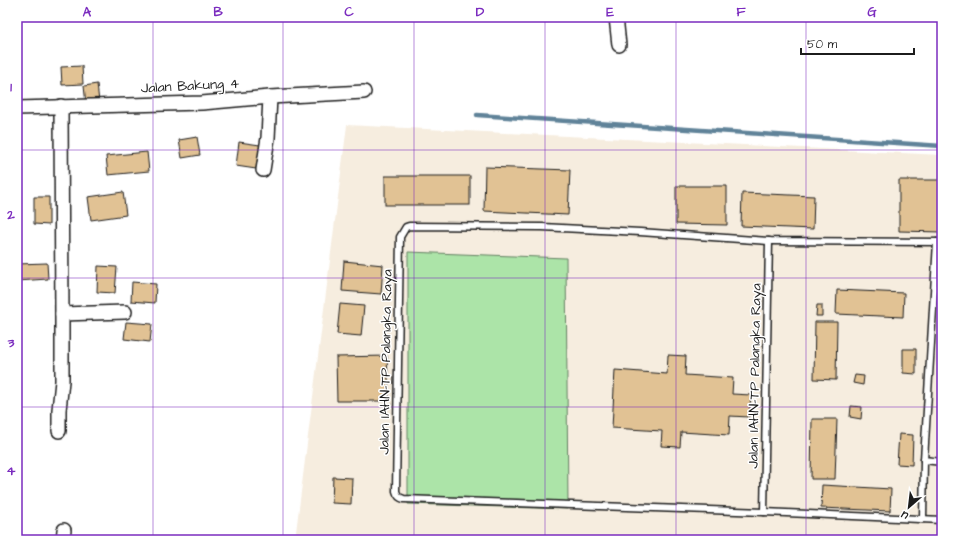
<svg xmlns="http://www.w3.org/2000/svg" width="959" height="557" viewBox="0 0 959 557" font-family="'Architects Daughter',sans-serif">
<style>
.built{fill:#f6eddf}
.green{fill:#ace4a8;stroke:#648062}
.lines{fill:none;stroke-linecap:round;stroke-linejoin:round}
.stream{stroke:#608399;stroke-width:4.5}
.building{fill:#e1c294;stroke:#1c1c1c}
.service-casing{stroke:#1c1c1c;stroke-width:9}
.minor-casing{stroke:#1c1c1c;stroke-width:16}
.service{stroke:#fff;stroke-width:6}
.minor{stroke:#fff;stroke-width:13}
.grid{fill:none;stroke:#7b2cbf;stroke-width:1;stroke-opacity:0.55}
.labels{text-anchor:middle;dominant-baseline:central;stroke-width:3;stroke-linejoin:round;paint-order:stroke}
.street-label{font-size:14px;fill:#1c1c1c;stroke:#fff}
.neatline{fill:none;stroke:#7b2cbf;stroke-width:1.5}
.grid-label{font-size:13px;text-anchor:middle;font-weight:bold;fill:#7b2cbf}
</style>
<rect width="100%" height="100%" fill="#fff"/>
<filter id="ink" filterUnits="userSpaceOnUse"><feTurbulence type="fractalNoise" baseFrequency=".025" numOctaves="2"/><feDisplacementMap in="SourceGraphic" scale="8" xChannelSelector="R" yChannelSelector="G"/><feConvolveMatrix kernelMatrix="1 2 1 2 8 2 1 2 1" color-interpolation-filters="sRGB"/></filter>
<g filter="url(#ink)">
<!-- built -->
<polygon class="built" points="347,125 942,155 942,540 295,540"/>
<!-- green -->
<polygon class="green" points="408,252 566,258 568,509 408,504"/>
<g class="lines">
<!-- stream -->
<polyline class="stream" points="477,115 942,146"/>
</g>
<!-- building -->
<g class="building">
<polygon points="82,66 83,84 62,85 61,67"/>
<polygon points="97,84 99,102 86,104 84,86"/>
<polygon points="197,137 200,155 182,158 179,140"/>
<polygon points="239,142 260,145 256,169 236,166"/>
<polygon points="147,152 149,171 108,175 106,156"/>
<polygon points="485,167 570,170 568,215 484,211"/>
<rect x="385" y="176" width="85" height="29"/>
<polygon points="899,180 942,180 942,232 899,231"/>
<polygon points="676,186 727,186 727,225 676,224"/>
<polygon points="123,192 126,215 91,220 88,197"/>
<polygon points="742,193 814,196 813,229 741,226"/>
<polygon points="34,197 49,197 49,225 34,224"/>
<polygon points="344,261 383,265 381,294 342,291"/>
<polygon points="47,263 48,279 17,281 17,264"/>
<polygon points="98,266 117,267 115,293 97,292"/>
<polygon points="132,282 156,284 155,303 131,301"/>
<polygon points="837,290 904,293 903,317 836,314"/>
<polygon points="340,304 364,306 361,336 337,334"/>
<polygon points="817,305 822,305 822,316 816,316"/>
<polygon points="126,322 152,324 150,342 124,339"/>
<polygon points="815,322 837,322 836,380 814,379"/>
<polygon points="903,349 916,349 916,374 903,373"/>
<polygon points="668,355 686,356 685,375 733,378 732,394 751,395 749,417 730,416 729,435 681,432 680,447 661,446 662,431 612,428 615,370 667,374"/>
<polygon points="387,356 389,401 337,401 336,357"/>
<polygon points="855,375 864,376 863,385 853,383"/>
<polygon points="851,406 862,407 861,419 850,417"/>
<polygon points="812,419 837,419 835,479 811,479"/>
<polygon points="899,434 913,435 912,465 897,464"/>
<polygon points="333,477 352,478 351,504 332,503"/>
<polygon points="822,485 891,489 890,511 821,508"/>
</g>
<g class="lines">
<!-- service casing -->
<g class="service-casing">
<g id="service">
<polyline points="937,242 924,460 942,462"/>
<path d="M942,242L769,241L640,232L542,227L409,226L406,227L400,237L396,491C397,495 399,498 404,499L764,512L942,520"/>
<polyline points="764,512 769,241"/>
<polyline points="923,519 924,460"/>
</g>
</g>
<!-- minor casing -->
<g class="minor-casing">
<g id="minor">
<polyline points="616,17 619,45"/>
<polyline points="17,108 202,103 270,97 364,92"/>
<polyline points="263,170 268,138 270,97"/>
<polyline points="62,314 125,312"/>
<polyline points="59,431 59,410 62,381 62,323 61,106"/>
<polyline points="63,540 64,530"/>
</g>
</g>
<!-- service -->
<use href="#service" class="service"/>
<!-- minor -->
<use href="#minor" class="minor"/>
</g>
</g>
<!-- grid -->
<path class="grid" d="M153,17V540M283,17V540M414,17V540M545,17V540M676,17V540M806,17V540M17,150H942M17,278H942M17,407H942"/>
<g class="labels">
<!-- street labels -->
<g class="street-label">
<text transform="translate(190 86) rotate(-3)">Jalan Bakung 4</text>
<text transform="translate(386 362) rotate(-89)">Jalan IAHN-TP Palangka Raya</text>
<text transform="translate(755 376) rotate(-89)">Jalan IAHN-TP Palangka Raya</text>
</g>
</g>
<!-- margin -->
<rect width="959" height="557" fill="none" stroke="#fff" stroke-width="44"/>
<!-- north arrow -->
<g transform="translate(909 507) rotate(208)" stroke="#ffffff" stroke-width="3" paint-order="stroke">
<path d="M0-3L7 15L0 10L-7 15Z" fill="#1c1c1c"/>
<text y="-6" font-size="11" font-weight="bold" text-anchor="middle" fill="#1c1c1c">U</text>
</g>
<!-- scale -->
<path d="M801 48v6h113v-6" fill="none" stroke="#1c1c1c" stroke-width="2"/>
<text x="807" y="48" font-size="12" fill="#1c1c1c" stroke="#ffffff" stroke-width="3" paint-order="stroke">50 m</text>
<rect x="22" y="22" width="915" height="513" class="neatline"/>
<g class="grid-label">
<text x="87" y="16">A</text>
<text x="218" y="16">B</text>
<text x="349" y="16">C</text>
<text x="480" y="16">D</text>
<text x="610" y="16">E</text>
<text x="741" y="16">F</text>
<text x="872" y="16">G</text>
<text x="11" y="91">1</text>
<text x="11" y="219">2</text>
<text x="11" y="347">3</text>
<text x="11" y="475">4</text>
</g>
</svg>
